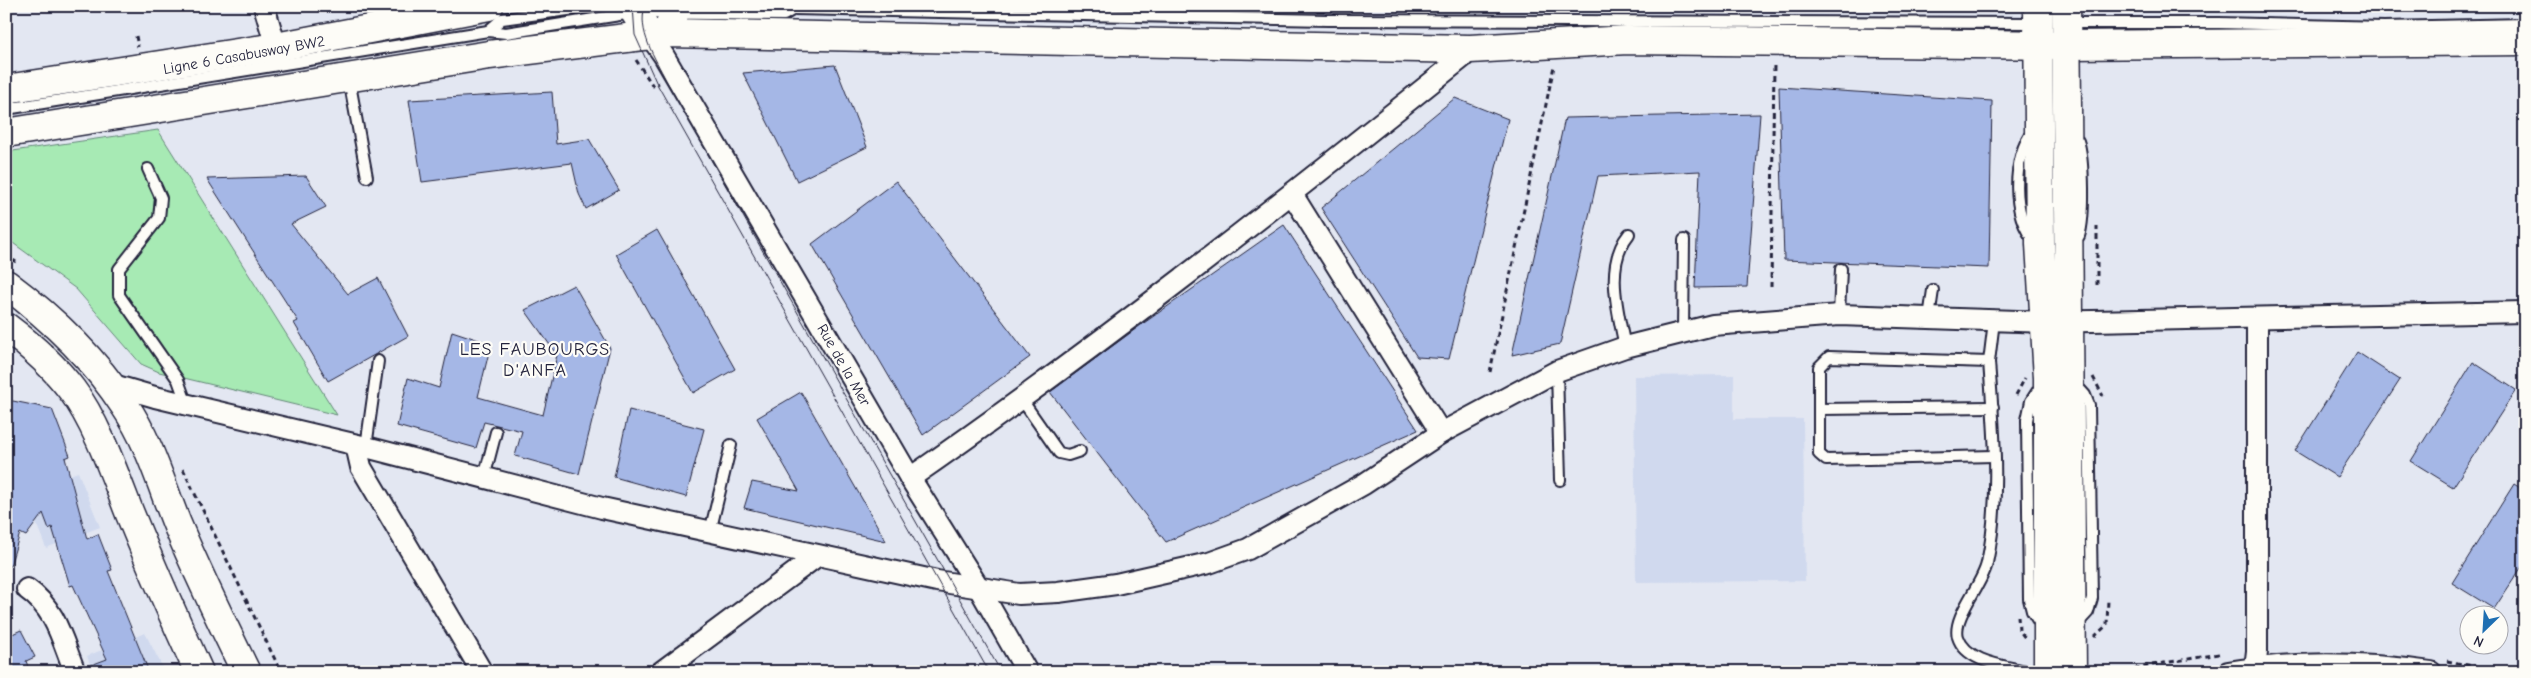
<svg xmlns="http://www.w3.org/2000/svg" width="2531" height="678" viewBox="0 0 2531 678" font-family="'Comic Neue',sans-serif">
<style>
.built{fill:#d0d9ee}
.green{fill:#a7eab4;stroke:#648678}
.building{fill:#a5b7e6;stroke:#22223b}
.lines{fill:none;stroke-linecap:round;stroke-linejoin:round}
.lane-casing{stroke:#22223b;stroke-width:14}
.street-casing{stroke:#22223b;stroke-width:24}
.secondary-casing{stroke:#22223b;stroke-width:31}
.path{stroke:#22223b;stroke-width:3;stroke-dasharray:5 4;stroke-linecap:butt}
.lane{stroke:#fdfcf7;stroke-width:10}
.street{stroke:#fdfcf7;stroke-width:20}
.secondary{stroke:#fdfcf7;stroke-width:28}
.tram{stroke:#22223b;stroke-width:1}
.labels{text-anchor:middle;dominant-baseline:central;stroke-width:4.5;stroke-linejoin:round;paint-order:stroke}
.street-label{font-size:15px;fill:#22223b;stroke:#fdfcf7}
.quarter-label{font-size:18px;letter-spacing:1px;fill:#22223b;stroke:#fdfcf7}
</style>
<rect width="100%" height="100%" fill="#e3e7f2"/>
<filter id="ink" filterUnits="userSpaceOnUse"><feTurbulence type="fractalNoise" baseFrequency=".02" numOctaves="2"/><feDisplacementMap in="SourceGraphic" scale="10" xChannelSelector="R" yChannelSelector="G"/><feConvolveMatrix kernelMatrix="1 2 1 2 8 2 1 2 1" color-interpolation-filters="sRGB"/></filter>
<g filter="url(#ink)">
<!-- built -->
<g class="built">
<polygon points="1734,375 1734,419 1803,419 1805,581 1636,582 1634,376"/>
<polygon points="78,472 100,527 46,548 24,492"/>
<polygon points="145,633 165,672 93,672 87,656"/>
</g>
<!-- green -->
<polygon class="green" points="158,130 337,415 159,372 141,364 76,289 6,238 6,152"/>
<!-- building -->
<g class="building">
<polygon points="835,65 867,147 797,181 743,73"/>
<polygon points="1779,87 1992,101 1989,268 1784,260"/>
<polygon points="552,92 556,144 589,139 619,190 586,209 579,194 572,163 422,182 409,100"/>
<polygon points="1455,98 1508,119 1449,359 1417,357 1321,208"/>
<polygon points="1760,114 1747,287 1695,288 1700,171 1598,176 1560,344 1512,355 1565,118"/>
<polygon points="306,176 326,207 291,224 348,294 378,278 408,336 328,381 294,323 298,321 207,179"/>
<polygon points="896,181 1030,357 923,435 812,244"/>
<polygon points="1284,225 1418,430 1166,542 1050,392 1141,325"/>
<polygon points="657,230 735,369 693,393 616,254"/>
<polygon points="574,285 610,348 579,474 515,456 522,431 484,422 476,448 397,426 408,378 439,388 452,331 491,344 478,397 543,415 557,355 525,310"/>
<polygon points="2357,352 2400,380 2337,477 2295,451"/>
<polygon points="2473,362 2516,390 2453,487 2411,461"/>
<polygon points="801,392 886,541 744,508 752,482 799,491 757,418"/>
<polygon points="13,401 52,409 70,456 65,458 87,539 98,534 112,570 108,571 149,672 87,672 86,667 107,659 73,585 70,586 52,527 49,529 43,513 26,536 20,533 10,566 6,566 6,403"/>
<polygon points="629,410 704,429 686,497 614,477"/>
<polygon points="2514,484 2525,491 2525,562 2494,609 2452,583"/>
<polygon points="21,630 35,657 26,661 30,672 6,672 6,637"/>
</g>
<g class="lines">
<!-- lane casing -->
<g class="lane-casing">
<g id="lane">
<polyline points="789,6 794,9 1328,20 2038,23"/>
<polyline points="2067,23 2219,23 2384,27 2525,24"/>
<polyline points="488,31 502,19 597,6"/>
<polyline points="349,79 367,177"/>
<polyline points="6,109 488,31 506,33 632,13 784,15 794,9"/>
<path d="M2033,131C2012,156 2011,218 2035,241"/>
<path d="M2078,141C2084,158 2085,218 2079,236"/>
<polyline points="148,169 161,198 159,218 119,269 119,295 178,380 187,405"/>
<polyline points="1839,315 1841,269"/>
<polyline points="1929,318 1933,290"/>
<polyline points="1994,321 1989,362 1829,357 1819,367 1819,454 1826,460 1994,456"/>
<polyline points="1683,332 1684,240"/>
<path d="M1625,347C1618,311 1604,265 1629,234"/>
<path d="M1989,362C1994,429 2001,497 1987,563C1983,584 1952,617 1958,637C1966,663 2007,666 2030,672"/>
<polyline points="1557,371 1560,480"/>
<polyline points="2075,384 2085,395 2089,405 2092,598 2088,612 2076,625"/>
<polyline points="1022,400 1059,453 1068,455 1080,451"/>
<polyline points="1819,409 1993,407"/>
<polyline points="366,447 378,361"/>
<polyline points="484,478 496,432"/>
<polyline points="710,532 731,445"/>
<polyline points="2042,627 2032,611 2029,599 2027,420 2031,401 2042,384"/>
</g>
</g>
<!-- street casing -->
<g class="street-casing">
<g id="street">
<polyline points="264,6 276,47"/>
<polyline points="648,33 664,56 910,478 979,588 1027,672"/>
<polyline points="1292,194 1441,433"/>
<polyline points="110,384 155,397 366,447 602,508 937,581 1019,594 1058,592 1116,584 1209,563 1248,549 1364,484 1441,433 1557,371 1625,347 1713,325 1839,315 2045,322 2525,312"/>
<polyline points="356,445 361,467 482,672"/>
<path d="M910,478C1100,346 1281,203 1462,58L1470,49"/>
<path d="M27,589C56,609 62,640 75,672"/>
<polyline points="2255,668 2257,651 2257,318"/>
<polyline points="661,672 817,556"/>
<path d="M2228,672C2295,661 2363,662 2431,672"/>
</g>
</g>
<!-- secondary casing -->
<g class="secondary-casing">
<g id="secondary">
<polyline points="631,6 648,33"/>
<polyline points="2038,6 2040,244 2048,378 2048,672"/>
<path d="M2066,6C2068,228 2071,450 2072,672"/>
<polyline points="667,33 677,6"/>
<polyline points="6,89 276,47 489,6"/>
<polyline points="6,133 489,55 667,33 1470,49 1627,40 2066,45 2525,41"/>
<path d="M6,284C53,319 93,357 125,406C149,441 161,484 177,524C198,574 222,623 246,672"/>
<path d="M6,327C30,345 54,366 72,390C97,423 115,476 130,514C152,568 175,620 199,672"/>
</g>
</g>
<!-- path -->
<g class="path">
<polyline points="136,36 138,47"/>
<polyline points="636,60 653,86 659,83"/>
<polyline points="2097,226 2097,286"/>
<polyline points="6,255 16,262"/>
<polyline points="1771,287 1774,65"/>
<polyline points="1490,372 1554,66"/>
<polyline points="2093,377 2103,396"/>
<polyline points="2016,395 2025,378"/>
<polyline points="183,469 281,672"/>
<polyline points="2018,616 2019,630 2025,638"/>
<polyline points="2094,637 2107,625 2108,599"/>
<polyline points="2447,661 2502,672"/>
<polyline points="2126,672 2152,665 2219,654"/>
</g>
<!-- lane -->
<use href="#lane" class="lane"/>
<!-- street -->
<use href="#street" class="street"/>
<!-- secondary -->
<use href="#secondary" class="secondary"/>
<!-- tram -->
<g class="tram">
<polyline points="633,6 635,35 657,84 989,672"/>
<path d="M645,6C637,31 655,58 666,80L1001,672"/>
</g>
</g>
</g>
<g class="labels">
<!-- street labels -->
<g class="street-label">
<text transform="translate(244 55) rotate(-10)">Ligne 6 Casabusway BW2</text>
<text transform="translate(844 365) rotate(60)">Rue de la Mer</text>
</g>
<!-- quarter labels -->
<g class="quarter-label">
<text x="535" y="349">LES FAUBOURGS<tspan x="535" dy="21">D'ANFA</tspan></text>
</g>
</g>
<!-- margin -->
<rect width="2531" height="678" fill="none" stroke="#fdfcf7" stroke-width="25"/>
<rect x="12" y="12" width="2506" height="653" fill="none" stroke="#22223b" stroke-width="2" filter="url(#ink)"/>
<!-- north arrow -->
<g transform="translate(2484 630) rotate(205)"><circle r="24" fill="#fdfcf7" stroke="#a5a5ac"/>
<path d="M0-4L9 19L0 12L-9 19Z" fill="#1f6fb2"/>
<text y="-8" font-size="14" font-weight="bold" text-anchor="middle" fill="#22223b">N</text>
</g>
</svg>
